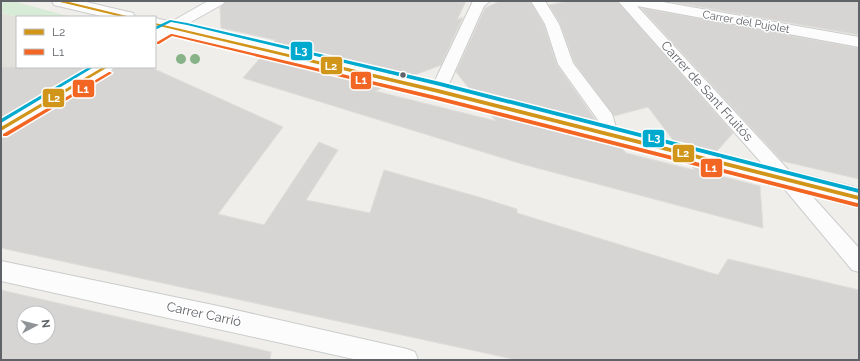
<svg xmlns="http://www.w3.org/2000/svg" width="860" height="361" viewBox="0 0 860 361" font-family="Raleway,sans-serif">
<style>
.education{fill:#e2e0da}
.green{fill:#d8ebd6}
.building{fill:#d6d5d3;stroke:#deddd9;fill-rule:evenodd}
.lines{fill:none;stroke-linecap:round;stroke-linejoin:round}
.minor-casing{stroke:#cbcccc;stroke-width:2}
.tertiary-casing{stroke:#cbcccc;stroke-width:2}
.minor{fill:#fdfcfc;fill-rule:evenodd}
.tertiary{fill:#fdfcfc;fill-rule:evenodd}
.bus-1-casing{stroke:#fff;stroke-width:3}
.bus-2-casing{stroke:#fff;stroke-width:3}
.bus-3-casing{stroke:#fff;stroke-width:3}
.bus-1{fill:#d1951a;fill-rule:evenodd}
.bus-2{fill:#f26522;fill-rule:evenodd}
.bus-3{fill:#00a9ce;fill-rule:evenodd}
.tree{fill:#88b388}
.bus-dot{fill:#5f6368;stroke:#fff;stroke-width:1.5}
.labels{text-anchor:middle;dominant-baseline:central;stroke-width:3;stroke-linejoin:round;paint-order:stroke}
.far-street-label{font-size:11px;fill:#5f6368;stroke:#fff}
.street-label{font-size:13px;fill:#5f6368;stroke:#fff}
.line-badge{stroke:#fff;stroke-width:1.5}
.badge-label{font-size:11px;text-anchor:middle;font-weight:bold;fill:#fff}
</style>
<rect width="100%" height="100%" fill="#efeeea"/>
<!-- education -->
<polygon class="education" points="1,13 17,17 17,67 1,117"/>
<!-- green -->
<polygon class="green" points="4,1 13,1 71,17 17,17 1,13 1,2"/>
<!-- building -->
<g class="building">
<polygon points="226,1 466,1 457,20 463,17 441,65 412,76 272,44 275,40 221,28 220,8"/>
<polygon points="500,1 530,1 544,25 557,65 597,122 471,91 456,72 485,8"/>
<polygon points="568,1 617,1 733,133 717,151 673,140 648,107 614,116 574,62 560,23 549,5"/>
<polygon points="666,1 859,1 859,35"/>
<polygon points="641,8 859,48 859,179 782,161"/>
<polygon points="261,57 385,87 375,91 496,121 489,113 622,148 626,153 694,170 692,166 702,169 700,171 760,186 763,228 522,164 243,78"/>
<polygon points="1,67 91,67 1,119"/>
<polygon points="115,67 150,67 283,127 218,214 264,225 319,142 338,150 306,200 370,213 384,170 482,198 517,209 517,213 718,275 728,259 859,290 859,360 517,360 1,248 1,136 112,72"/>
<path d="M1,290L271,352L270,360H1ZM24,313H48V337H24Z"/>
</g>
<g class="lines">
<!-- minor casing -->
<g class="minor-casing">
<g id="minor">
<polygon points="208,1 225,1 223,4 155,42 155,31"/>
<polygon points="473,1 490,1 484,6 444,95 438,97 432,95 430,91"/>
<polygon points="531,1 545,1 559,24 573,63 612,114 618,134 616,139 610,141 604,139 598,120 558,64 545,24"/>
<polygon points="618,1 657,1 859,37 859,47 637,6 794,176 859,248 859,272 852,270 782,186"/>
<polygon points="94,67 114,67 111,71 1,135 1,121"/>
<polygon points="1,261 218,306 407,349 415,352 418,360 358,360 1,281"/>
</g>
</g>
<!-- tertiary casing -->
<g class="tertiary-casing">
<g id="tertiary">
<polygon points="52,1 82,1 133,13 135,17 105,17 54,5"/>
<polygon points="155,18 438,84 859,188 859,208 438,98 155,30"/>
</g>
</g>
<!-- minor -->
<use href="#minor" class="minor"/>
<!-- tertiary -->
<use href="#tertiary" class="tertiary"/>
<!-- bus-1 casing -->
<g class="bus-1-casing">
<g id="bus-1">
<polygon points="58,1 65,1 127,16 129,17 122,17 60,2"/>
<polygon points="155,23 438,89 859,196 859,200 438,93 155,25"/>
<polygon points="103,67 108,67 1,131 1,127"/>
</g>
</g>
<!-- bus-2 casing -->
<g class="bus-2-casing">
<g id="bus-2">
<polygon points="171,34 172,34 436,96 857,203 859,203 859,206 857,207 436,100 172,36 159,44 157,44 157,42"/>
<polygon points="109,72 110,72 112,73 7,136 3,136 3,134"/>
</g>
</g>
<!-- bus-3 casing -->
<g class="bus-3-casing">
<g id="bus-3">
<polygon points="170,20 187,23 440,82 859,189 859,193 440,86 187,25 171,22 155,30 155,27"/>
<polygon points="89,67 94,67 1,123 1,119"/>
</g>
</g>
<!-- bus-1 -->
<use href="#bus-1" class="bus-1"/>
<!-- bus-2 -->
<use href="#bus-2" class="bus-2"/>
<!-- bus-3 -->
<use href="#bus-3" class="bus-3"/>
</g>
<!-- trees -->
<g class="tree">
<circle cx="181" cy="59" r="5"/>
<circle cx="195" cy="59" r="5"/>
</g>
<!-- markers -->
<circle class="bus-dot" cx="403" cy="75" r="3.5"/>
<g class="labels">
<!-- far-street labels -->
<g class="far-street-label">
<text transform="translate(746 22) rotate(10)">Carrer del Pujolet</text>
</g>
<!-- street labels -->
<g class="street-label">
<text transform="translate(707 91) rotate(48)">Carrer de Sant Fruitós</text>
<text transform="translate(204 314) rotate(12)">Carrer Carrió</text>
</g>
</g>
<g class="line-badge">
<rect x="290" y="41" width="23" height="20" rx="4" fill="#00a9ce"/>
<rect x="320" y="56" width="23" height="19" rx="4" fill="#d1951a"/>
<rect x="350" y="71" width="22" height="19" rx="4" fill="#f26522"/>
<rect x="72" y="79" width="23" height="19" rx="4" fill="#f26522"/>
<rect x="42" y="88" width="23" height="20" rx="4" fill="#d1951a"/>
<rect x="642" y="129" width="23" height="19" rx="4" fill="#00a9ce"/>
<rect x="672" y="144" width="23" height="19" rx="4" fill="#d1951a"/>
<rect x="700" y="158" width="23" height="20" rx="4" fill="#f26522"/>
</g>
<g class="badge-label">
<text x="301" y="55">L3</text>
<text x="331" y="70">L2</text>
<text x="361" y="84">L1</text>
<text x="83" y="93">L1</text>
<text x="54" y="102">L2</text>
<text x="654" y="142">L3</text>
<text x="683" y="157">L2</text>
<text x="711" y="172">L1</text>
</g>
<!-- border -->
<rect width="860" height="361" fill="none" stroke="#5f6368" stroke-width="4"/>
<!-- legend -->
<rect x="16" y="16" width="140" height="52" fill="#ffffff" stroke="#bfc1c3"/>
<rect x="24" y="29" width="20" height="6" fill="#d1951a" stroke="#bfc1c3"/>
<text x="52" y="36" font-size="12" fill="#5f6368">L2</text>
<rect x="24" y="49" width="20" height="6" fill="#f26522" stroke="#bfc1c3"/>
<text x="52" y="56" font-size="12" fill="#5f6368">L1</text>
<!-- north arrow -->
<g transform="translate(36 325) rotate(83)"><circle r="19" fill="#ffffff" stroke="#bfc1c3"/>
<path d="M0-3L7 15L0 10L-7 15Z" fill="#919496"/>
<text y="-6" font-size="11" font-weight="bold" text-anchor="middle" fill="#5f6368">N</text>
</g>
</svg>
